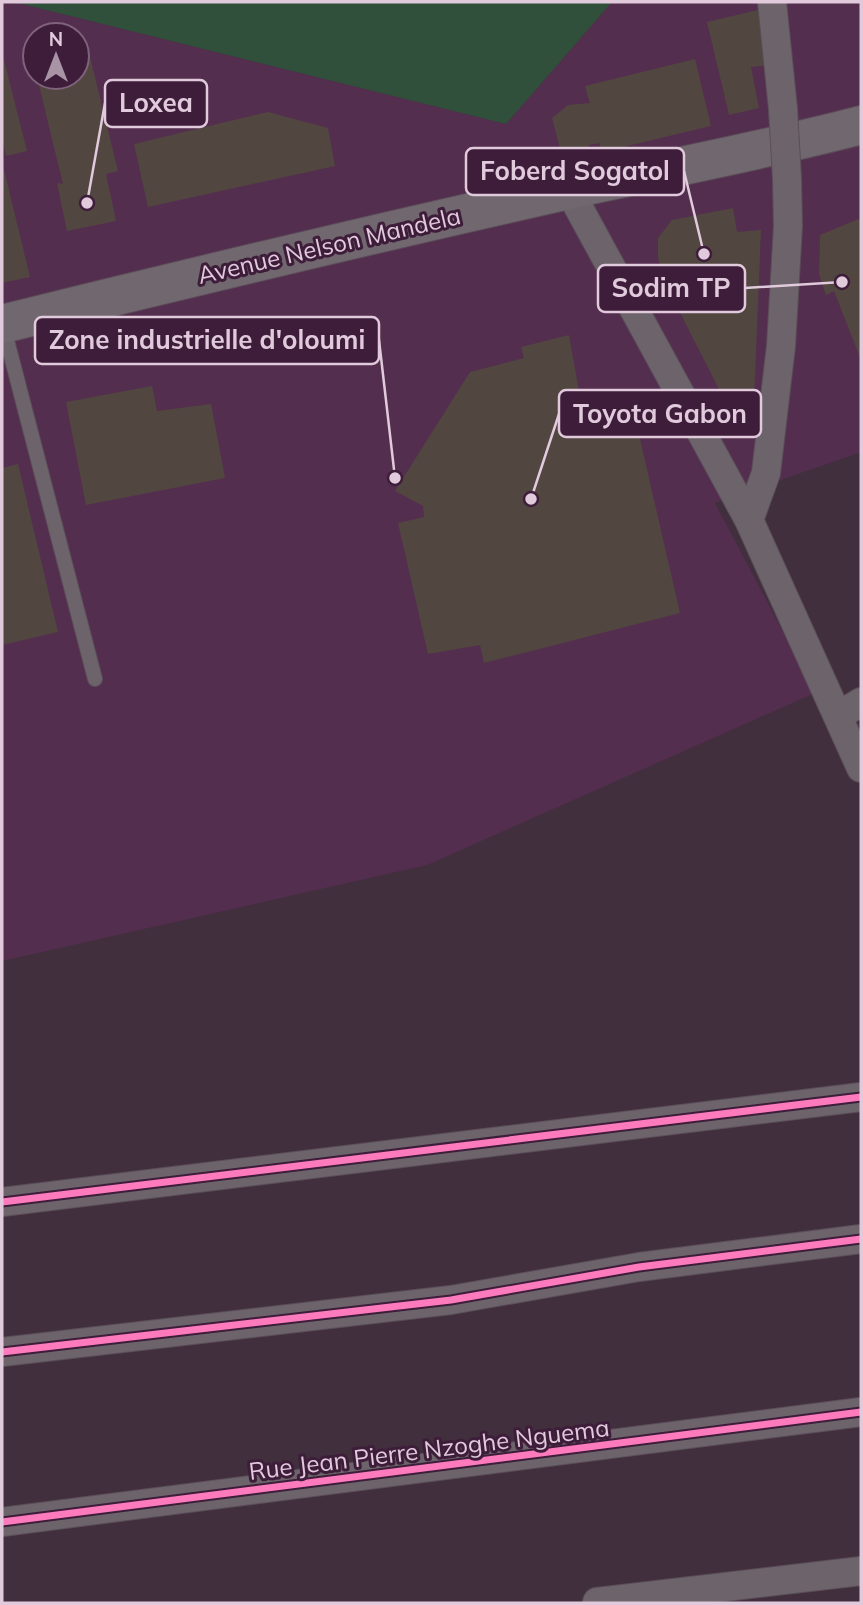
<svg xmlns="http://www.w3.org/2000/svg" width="863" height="1605" viewBox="0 0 863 1605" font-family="Mulish,sans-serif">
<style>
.built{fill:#542e4e;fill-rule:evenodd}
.green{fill:#31503b}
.building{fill:#524641}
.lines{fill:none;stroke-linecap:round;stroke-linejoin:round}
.lane-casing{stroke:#5c4d5a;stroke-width:16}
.street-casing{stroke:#5c4d5a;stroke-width:30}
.secondary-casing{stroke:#5c4d5a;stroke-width:40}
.lane{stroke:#6c646a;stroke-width:14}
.street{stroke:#6c646a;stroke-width:28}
.secondary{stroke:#71686f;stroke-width:38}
.street-bridge-casing{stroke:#5c4d5a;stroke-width:30;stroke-linecap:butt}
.street-bridge{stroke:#6c646a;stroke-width:28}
.cycleway-casing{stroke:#3e1d3a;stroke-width:11}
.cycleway{stroke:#fd7abc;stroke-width:7}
.labels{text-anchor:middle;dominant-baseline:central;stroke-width:6;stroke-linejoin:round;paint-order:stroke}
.street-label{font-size:24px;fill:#e0cadc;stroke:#3e1d3a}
.leader{fill:none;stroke:#e0cadc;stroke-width:2.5}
.callout-dot{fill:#e0cadc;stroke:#3e1d3a;stroke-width:2.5}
.callout{fill:#3e1d3a;stroke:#e0cadc;stroke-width:2.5}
.callout-label{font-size:26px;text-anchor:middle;font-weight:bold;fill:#e0cadc}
</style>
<rect width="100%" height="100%" fill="#412f3e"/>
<!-- built -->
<path class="built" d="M2,2H14L506,124L612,2H861V452L715,503L815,693L427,865L2,961ZM35,35H77V77H35Z"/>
<!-- green -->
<polygon class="green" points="14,2 612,2 506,124"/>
<!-- building -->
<g class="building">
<polygon points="758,10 770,65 751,67 759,108 729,115 707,22"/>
<polygon points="88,49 118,171 106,174 116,221 67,231 57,183 63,184 37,77 77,77 77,52"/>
<polygon points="2,52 27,151 6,156 2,137"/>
<polygon points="695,59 711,126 602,152 599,143 589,145 590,161 553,168 550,152 561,152 552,118 568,105 590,103 585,86"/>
<polygon points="268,112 328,128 335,166 148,207 134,144"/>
<polygon points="2,161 30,277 2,283"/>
<polygon points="733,208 737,232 761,230 754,400 745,406 728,407 665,283 658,258 658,238 672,220"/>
<polygon points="861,218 861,360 834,291 826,295 819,274 820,235"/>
<polygon points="569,335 585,425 634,413 680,613 484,663 480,645 428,654 398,523 424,517 423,506 395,491 470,372 524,358 521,347"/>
<polygon points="152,386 157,411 211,404 225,478 86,505 66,402"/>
<polygon points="18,464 58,632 2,645 2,468"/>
</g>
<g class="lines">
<!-- lane casing -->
<g class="lane-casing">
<polyline id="lane" points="3,325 95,679"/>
</g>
<!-- street casing -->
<g class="street-casing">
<g id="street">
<polyline points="772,2 783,109"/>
<polyline points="569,190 749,520 861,768"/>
<polyline points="749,520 766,473 781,346 788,226 787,179"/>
<polyline points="838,716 861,702"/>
<polyline points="2,1202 861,1097"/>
<polyline points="2,1352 451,1300 639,1267 861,1239"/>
<polyline points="2,1522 861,1412"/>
<polyline points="597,1602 861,1571"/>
</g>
</g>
<!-- secondary casing -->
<g class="secondary-casing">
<path id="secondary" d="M2,324C192,277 382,232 573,189C669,168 766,150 861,125"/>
</g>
<!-- lane -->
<use href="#lane" class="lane"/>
<!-- street -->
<use href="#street" class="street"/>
<!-- secondary -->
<use href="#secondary" class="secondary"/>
<!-- street-bridge casing -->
<g class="street-bridge-casing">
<polyline id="street-bridge" points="783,109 787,179"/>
</g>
<!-- street-bridge -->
<use href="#street-bridge" class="street-bridge"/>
<!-- cycleway casing -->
<g class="cycleway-casing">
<g id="cycleway">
<polyline points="2,1202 861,1097"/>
<polyline points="2,1352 451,1300 639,1267 861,1239"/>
<polyline points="2,1522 861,1412"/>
</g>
</g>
<!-- cycleway -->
<use href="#cycleway" class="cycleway"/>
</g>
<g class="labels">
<!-- street labels -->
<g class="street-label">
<text transform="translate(329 245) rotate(-13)">Avenue Nelson Mandela</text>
<text transform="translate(429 1449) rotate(-7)">Rue Jean Pierre Nzoghe Nguema</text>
</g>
</g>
<!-- callouts -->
<path class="leader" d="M87 203L105 103M704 254L684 171M842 282L745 288M395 478L379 340M531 499L559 414"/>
<g class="callout-dot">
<circle cx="87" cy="203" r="7"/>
<circle cx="704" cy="254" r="7"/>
<circle cx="842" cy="282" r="7"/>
<circle cx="395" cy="478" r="7"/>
<circle cx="531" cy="499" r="7"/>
</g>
<g class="callout">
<rect x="105" y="80" width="102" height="47" rx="7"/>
<rect x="466" y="148" width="218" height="47" rx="7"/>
<rect x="598" y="265" width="147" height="47" rx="7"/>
<rect x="35" y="317" width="344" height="47" rx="7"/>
<rect x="559" y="390" width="202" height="47" rx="7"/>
</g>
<g class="callout-label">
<text x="156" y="112">Loxea</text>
<text x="575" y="180">Foberd Sogatol</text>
<text x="671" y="297">Sodim TP</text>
<text x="207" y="349">Zone industrielle d'oloumi</text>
<text x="660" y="423">Toyota Gabon</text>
</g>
<!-- border -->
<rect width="863" height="1605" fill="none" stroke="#e0cadc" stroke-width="7"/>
<!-- north arrow -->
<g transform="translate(56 56)"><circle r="33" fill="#3e1d3a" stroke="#7f627b" stroke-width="2"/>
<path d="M0-5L12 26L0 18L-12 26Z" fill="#a894a5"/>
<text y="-10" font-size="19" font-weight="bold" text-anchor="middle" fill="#e0cadc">N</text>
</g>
</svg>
